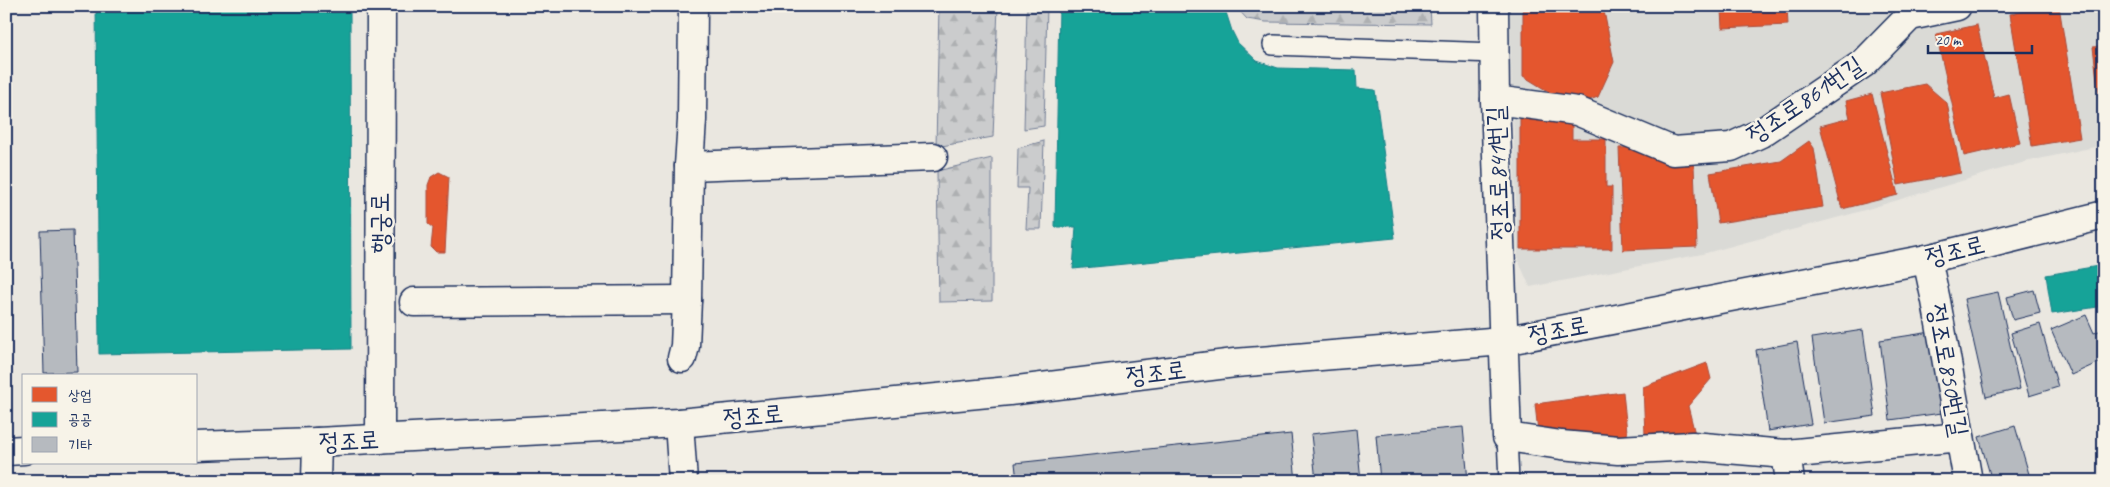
<svg xmlns="http://www.w3.org/2000/svg" width="2110" height="487" viewBox="0 0 2110 487" font-family="Caveat,'Poor Story',sans-serif">
<style>
.built{fill:#dadad6}
.forest{fill:url(#forest-firs);stroke:#737e96}
.shops{fill:#e4572e;stroke:#a84b3c}
.public{fill:#17a398;stroke:#188087}
.building{fill:#b6babf;stroke:#1b2f5e}
.lines{fill:none;stroke-linecap:round;stroke-linejoin:round}
.service-casing{stroke:#1b2f5e;stroke-width:22}
.pedestrian-casing{stroke:#1b2f5e;stroke-width:31}
.minor-casing{stroke:#1b2f5e;stroke-width:31}
.tertiary-casing{stroke:#1b2f5e;stroke-width:31}
.service{stroke:#f7f3e8;stroke-width:19}
.pedestrian{stroke:#f7f3e8;stroke-width:28}
.minor{stroke:#f7f3e8;stroke-width:28}
.tertiary{stroke:#f7f3e8;stroke-width:28}
.labels{text-anchor:middle;dominant-baseline:central;stroke-width:5;stroke-linejoin:round;paint-order:stroke}
.street-label{font-size:25px;fill:#1b2f5e;stroke:#f7f3e8}
</style>
<defs>
<pattern id="forest-firs" width="22" height="20" patternUnits="userSpaceOnUse" patternTransform="scale(1.25)"><rect width="22" height="20" fill="#cbcccd"/><path d="M5 1l3.5 6h-7zM16 11l3.5 6h-7z" fill="#aeb0b2"/></pattern>
</defs>
<rect width="100%" height="100%" fill="#eae7e0"/>
<filter id="ink" filterUnits="userSpaceOnUse"><feTurbulence type="fractalNoise" baseFrequency=".02" numOctaves="2"/><feDisplacementMap in="SourceGraphic" scale="10" xChannelSelector="R" yChannelSelector="G"/><feConvolveMatrix kernelMatrix="1 2 1 2 8 2 1 2 1" color-interpolation-filters="sRGB"/></filter>
<g filter="url(#ink)">
<!-- built -->
<polygon class="built" points="1509,6 2104,6 2104,145 2025,162 1851,214 1702,254 1530,287 1518,260"/>
<!-- forest -->
<g class="forest">
<polygon points="939,6 998,6 993,137 936,147"/>
<polygon points="1027,6 1047,6 1044,126 1024,129"/>
<polygon points="1235,6 1430,6 1431,24 1266,22 1247,19"/>
<polygon points="1044,141 1041,229 1026,229 1028,188 1017,188 1018,148"/>
<polygon points="992,158 992,301 939,302 937,171"/>
</g>
<!-- shops -->
<g class="shops">
<polygon points="1523,6 1603,6 1614,62 1598,97 1572,106 1523,76"/>
<polygon points="1708,6 1787,6 1788,25 1722,28 1721,10 1708,11"/>
<polygon points="2052,6 2059,6 2080,138 2032,146 2010,14"/>
<polygon points="1977,25 1994,98 2009,94 2020,143 1964,156 1936,34"/>
<polygon points="2104,46 2104,121 2102,121 2093,47"/>
<polygon points="1925,84 1947,103 1961,173 1898,185 1880,93"/>
<polygon points="1872,94 1898,195 1842,209 1820,126 1850,118 1846,101"/>
<polygon points="1520,117 1572,118 1572,139 1606,139 1606,187 1612,187 1612,249 1520,249"/>
<polygon points="1809,141 1814,148 1823,207 1718,223 1710,173 1781,161"/>
<polygon points="1648,147 1694,165 1697,247 1623,250 1619,148"/>
<polygon points="439,172 449,177 445,252 436,252 431,247 433,228 428,224 428,185 431,177"/>
<polygon points="1707,363 1711,379 1688,406 1695,434 1645,435 1643,387"/>
<polygon points="1623,392 1628,442 1538,432 1535,404"/>
</g>
<!-- public -->
<g class="public">
<polygon points="96,6 350,6 351,349 99,354"/>
<polygon points="1059,6 1224,6 1232,31 1238,43 1257,61 1278,68 1356,70 1357,88 1375,90 1395,238 1073,269 1076,227 1055,227"/>
<polygon points="2104,265 2104,306 2052,314 2046,275"/>
</g>
<!-- building -->
<g class="building">
<polygon points="73,230 77,372 44,373 40,231"/>
<polygon points="2034,290 2040,313 2013,320 2007,297"/>
<polygon points="1998,292 2020,389 1986,397 1964,299"/>
<polygon points="2086,315 2094,333 2104,329 2104,360 2071,375 2051,330"/>
<polygon points="2040,324 2058,387 2029,396 2011,333"/>
<polygon points="1863,330 1875,416 1824,423 1812,338"/>
<polygon points="1931,332 1942,413 1890,420 1880,340"/>
<polygon points="1797,342 1811,424 1768,431 1756,350"/>
<polygon points="2015,426 2031,481 1992,481 1979,437"/>
<polygon points="1463,427 1468,481 1380,481 1376,435"/>
<polygon points="1356,429 1361,481 1316,481 1311,434"/>
<polygon points="1291,434 1296,481 1017,481 1015,463"/>
</g>
<g class="lines">
<!-- service casing -->
<g class="service-casing">
<g id="service">
<polyline points="1273,45 1495,53"/>
<polyline points="1507,437 1509,481"/>
</g>
</g>
<!-- pedestrian casing -->
<g class="pedestrian-casing">
<g id="pedestrian">
<polyline points="689,166 933,157"/>
<polyline points="414,302 687,300"/>
<polyline points="682,358 685,346 687,300 689,166 692,120 693,6"/>
</g>
</g>
<!-- minor casing -->
<g class="minor-casing">
<g id="minor">
<polyline points="1494,6 1495,100 1507,437 1561,445 1618,450 1692,446 1786,454 1960,437"/>
<polyline points="1495,100 1577,111 1673,151 1731,147 1761,133 1864,63 1910,16 1957,6"/>
<polyline points="1927,259 1936,301 1968,481"/>
<polyline points="380,439 381,6"/>
<polyline points="1786,454 1790,481"/>
<polyline points="316,481 317,442"/>
</g>
</g>
<!-- tertiary casing -->
<g class="tertiary-casing">
<g id="tertiary">
<polyline points="679,423 683,481"/>
<polyline points="196,446 317,442 679,423 1009,391 1235,363 1503,341 1927,259 2104,215"/>
<polyline points="6,451 24,450"/>
</g>
</g>
<!-- service -->
<use href="#service" class="service"/>
<!-- pedestrian -->
<use href="#pedestrian" class="pedestrian"/>
<!-- minor -->
<use href="#minor" class="minor"/>
<!-- tertiary -->
<use href="#tertiary" class="tertiary"/>
</g>
</g>
<g class="labels">
<!-- street labels -->
<g class="street-label">
<text transform="translate(1805 100) rotate(-34)">정조로861번길</text>
<text transform="translate(1498 173) rotate(-92)">정조로841번길</text>
<text transform="translate(380 223) rotate(-90)">행궁로</text>
<text transform="translate(1955 251) rotate(-14)">정조로</text>
<text transform="translate(1558 330) rotate(-11)">정조로</text>
<text transform="translate(1948 370) rotate(80)">정조로850번길</text>
<text transform="translate(1156 373) rotate(-7)">정조로</text>
<text transform="translate(753 416) rotate(-5)">정조로</text>
<text transform="translate(349 441) rotate(-3)">정조로</text>
</g>
</g>
<!-- margin -->
<rect width="2110" height="487" fill="none" stroke="#f7f3e8" stroke-width="25"/>
<rect x="12" y="12" width="2085" height="462" fill="none" stroke="#1b2f5e" stroke-width="2" filter="url(#ink)"/>
<!-- legend -->
<rect x="22" y="374" width="175" height="90" fill="#f7f3e8" stroke="#9fa5b1"/>
<rect x="32" y="387" width="25" height="15" fill="#e4572e" stroke="#9fa5b1"/>
<text x="68" y="400" font-size="15" fill="#1b2f5e">상업</text>
<rect x="32" y="412" width="25" height="15" fill="#17a398" stroke="#9fa5b1"/>
<text x="68" y="424" font-size="15" fill="#1b2f5e">공공</text>
<rect x="32" y="437" width="25" height="15" fill="#b6babf" stroke="#9fa5b1"/>
<text x="68" y="450" font-size="15" fill="#1b2f5e">기타</text>
<!-- scale -->
<path d="M1928 45v8h104v-8" fill="none" stroke="#1b2f5e" stroke-width="2.5"/>
<text x="1935" y="45" font-size="15" fill="#1b2f5e" stroke="#f7f3e8" stroke-width="4" paint-order="stroke">20 m</text>
</svg>
